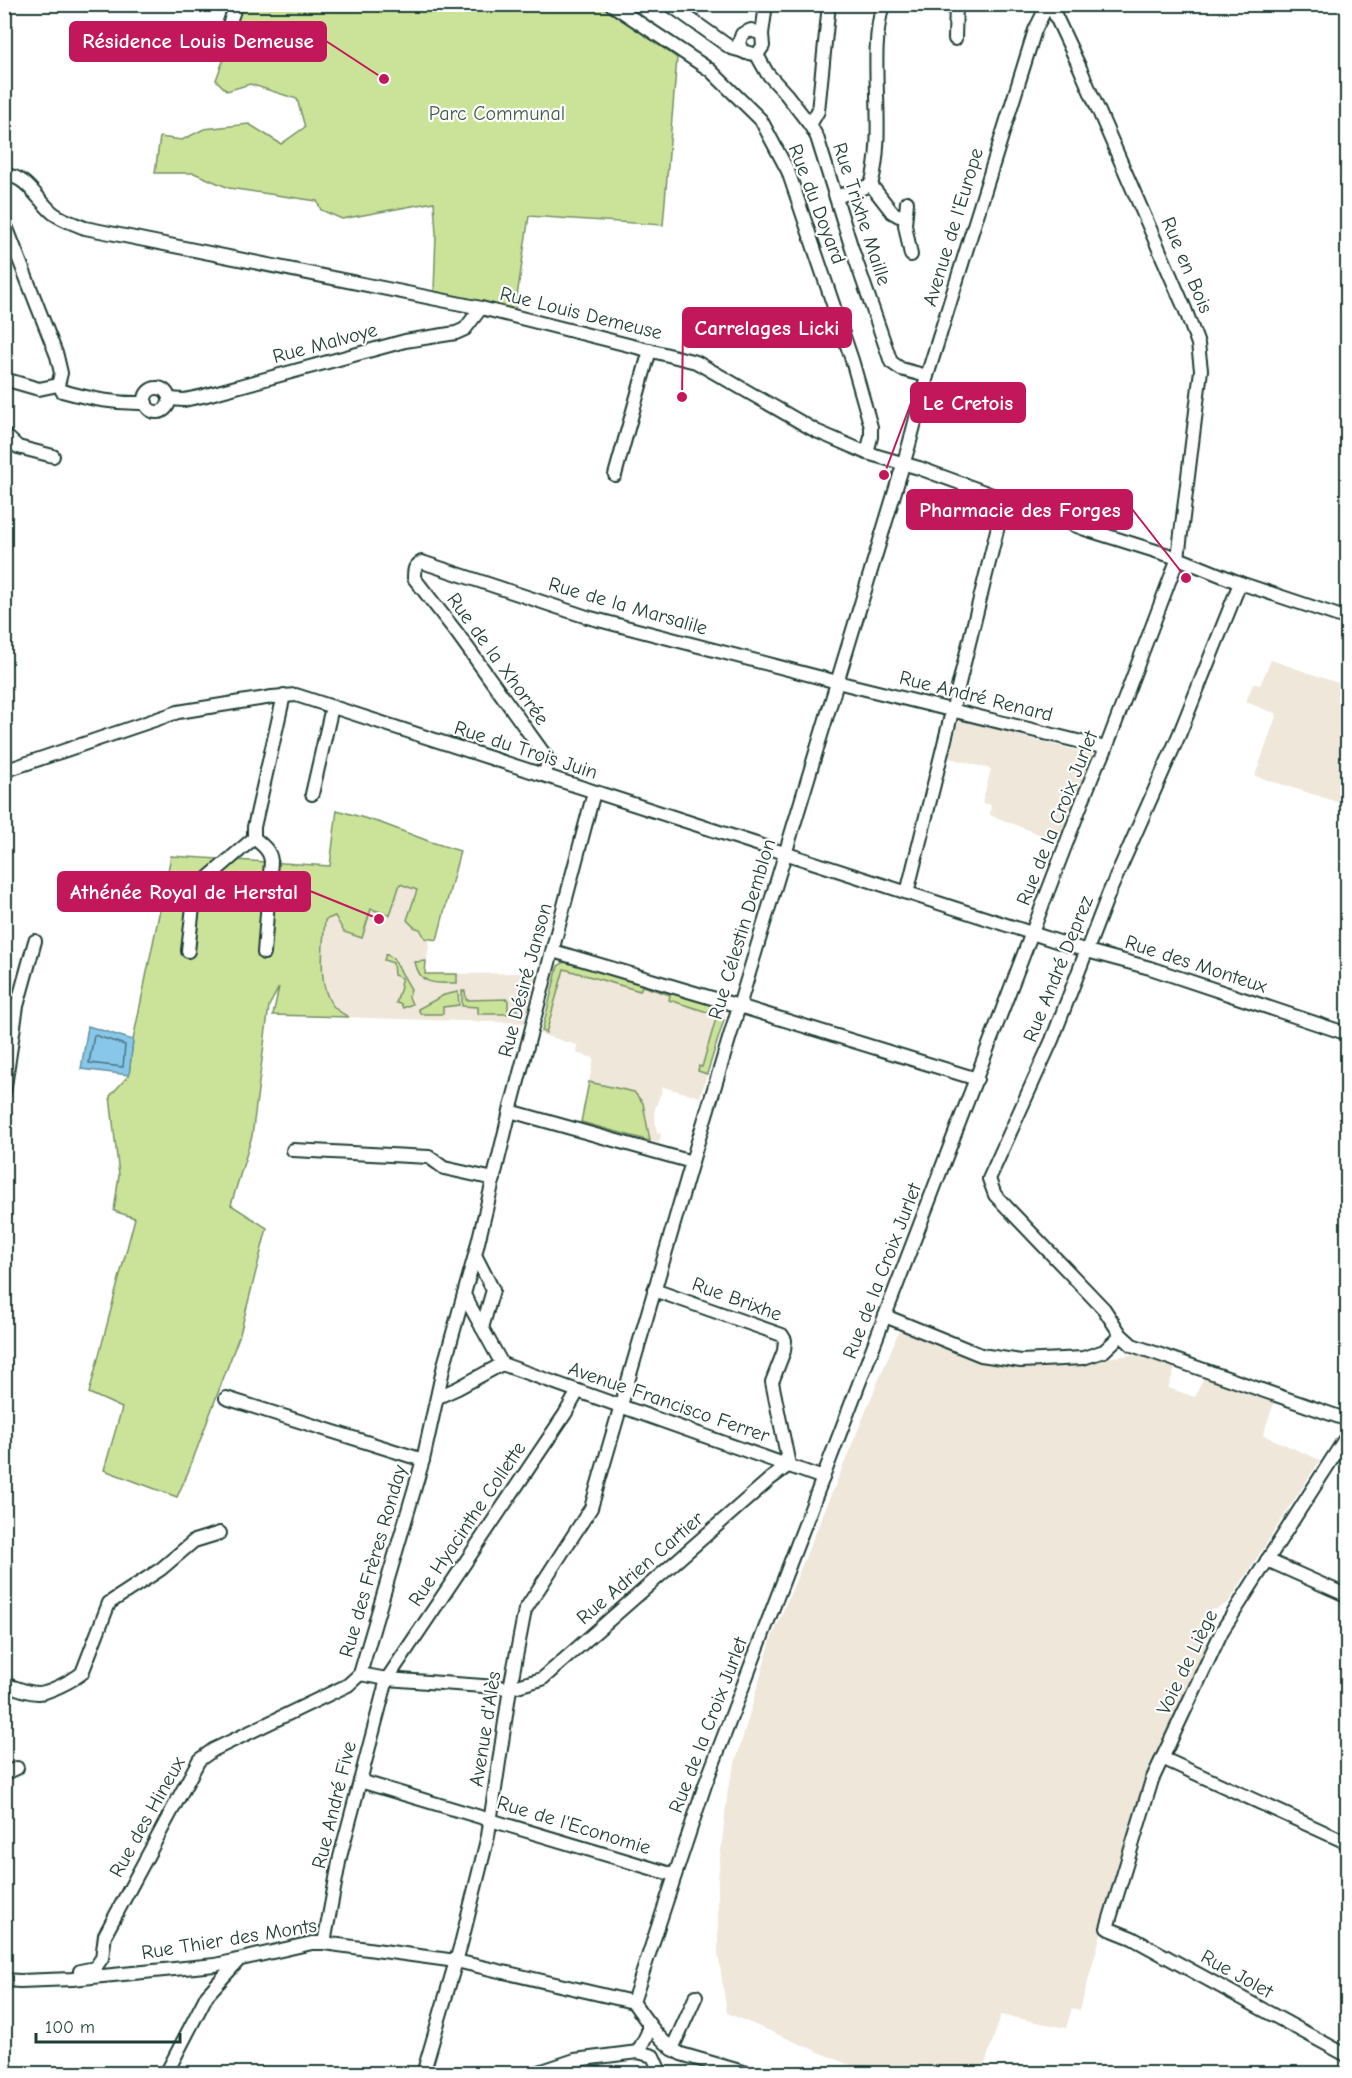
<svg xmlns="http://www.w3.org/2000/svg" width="1352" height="2078" viewBox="0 0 1352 2078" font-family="'Comic Neue',sans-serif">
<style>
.built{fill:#efe7d9}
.green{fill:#cbe399;stroke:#759066;stroke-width:1.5}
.water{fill:#89c7ea;stroke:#5f90a1;stroke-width:1.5}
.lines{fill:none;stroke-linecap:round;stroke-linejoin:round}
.shore{stroke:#49747d;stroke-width:1.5}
.minor-casing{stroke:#1f3d34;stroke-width:16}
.minor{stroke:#fff;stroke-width:12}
.labels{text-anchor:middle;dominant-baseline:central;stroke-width:4.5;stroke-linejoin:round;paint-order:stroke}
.park-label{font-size:20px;fill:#415e48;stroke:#fff}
.street-label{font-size:20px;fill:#1f3d34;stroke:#fff}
.leader{fill:none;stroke:#c2185b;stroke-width:2}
.callout-dot{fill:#c2185b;stroke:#fff;stroke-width:2}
.callout{fill:#c2185b;stroke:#c2185b;stroke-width:2}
.callout-label{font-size:21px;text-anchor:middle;font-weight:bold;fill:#fff}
</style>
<rect width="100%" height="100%" fill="#fff"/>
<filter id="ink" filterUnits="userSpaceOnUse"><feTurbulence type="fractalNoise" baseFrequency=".0167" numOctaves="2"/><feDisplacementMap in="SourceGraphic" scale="12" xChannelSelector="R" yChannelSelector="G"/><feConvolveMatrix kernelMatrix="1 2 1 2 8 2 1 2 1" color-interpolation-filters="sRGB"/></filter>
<g filter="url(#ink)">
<!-- built -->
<g class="built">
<polygon points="1271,660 1347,686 1347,805 1255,776 1277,714 1246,702 1253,683 1260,685"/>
<polygon points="959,720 1094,755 1062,843 990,815 991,805 982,803 991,769 949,758"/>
<polygon points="337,810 381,823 431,842 460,851 433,915 425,974 538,973 525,1023 273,1015 280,983 325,920"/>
<polygon points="566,961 720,1008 725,1016 700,1097 663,1087 654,1112 657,1133 661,1134 659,1143 581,1122 594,1058 576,1053 577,1045 540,1034 558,966"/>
<polygon points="901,1326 988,1364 1024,1368 1129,1355 1151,1357 1176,1366 1168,1388 1195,1397 1204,1376 1275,1400 1263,1435 1320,1460 1228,1603 1214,1610 1211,1609 1210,1619 1205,1631 1207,1634 1206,1649 1138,1800 1080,2010 1072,2008 1066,2028 1001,2015 982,2073 871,2074 727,2013 718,1952 718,1877 728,1788 771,1640"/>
</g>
<!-- green -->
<g class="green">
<polygon points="240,5 602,5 677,58 663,225 529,216 515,310 434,292 436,234 434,202 342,219 321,210 317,201 229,188 194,173 155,173 160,137 182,140 204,129 249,124 281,144 305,127 297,99 250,84 227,91 216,80 227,50"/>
<path d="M337,810L381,823L431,842L460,851L437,940L425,938L420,929L414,927L407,920L417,890L400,884L390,915L371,909L362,938L344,932L335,916L325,920C323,946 316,990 336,1009C340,1012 345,1015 349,1017L273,1015L279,987L269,1006L252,1136L231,1205L267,1228L240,1334L189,1470L177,1497L104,1470L122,1408L89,1393L135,1218L114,1211L119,1175L110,1096L129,1075L133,1040L171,856L330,866Z"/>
<polygon points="386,954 393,958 411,989 409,997 412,1004 403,1008 401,1004 396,1003 401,987 400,984 402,978 394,975 393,963 384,960"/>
<path d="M426,961L425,974H457V983C437,983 420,987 415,962Z"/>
<polygon points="566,961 717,1007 715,1014 718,1015 718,1018 724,1020 707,1074 698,1071 699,1066 702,1067 717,1015 669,1000 670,995 642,986 640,991 564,969 546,1033 542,1031 558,966"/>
<polygon points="462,991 465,991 466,1000 508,999 508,1010 517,1010 517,1014 478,1014 478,1007 462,1006"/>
<polygon points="458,992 459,1005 443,1007 443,1014 421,1014 418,1009 444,995"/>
<polygon points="589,1082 634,1092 643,1103 650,1141 581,1122"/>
</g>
<!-- water -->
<polygon class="water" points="88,1026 133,1040 129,1075 81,1069"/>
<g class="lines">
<!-- shore -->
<polygon class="shore" points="94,1035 125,1045 123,1067 89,1063"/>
<!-- minor casing -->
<g class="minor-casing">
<g id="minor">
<polyline points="611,4 710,70 761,120 788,171 852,360 871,427 871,437 867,453"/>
<polyline points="669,4 731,48 757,55"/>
<polyline points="955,39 956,4"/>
<polyline points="221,49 236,4"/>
<polyline points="746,53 742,51 739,43 742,34 751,30 762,34"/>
<polyline points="757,55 767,73 786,94 810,125 817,137 852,249 891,362 901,369 927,376"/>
<polyline points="757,55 763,46 762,34 766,4"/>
<polyline points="810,125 818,111 829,4"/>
<path d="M4,176C24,172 39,202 53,213C62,220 75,224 85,228L481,308L696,362L816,431L867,453L919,468L1085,529L1178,558L1240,583L1348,619"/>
<path d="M871,185C887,129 867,60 883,4"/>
<polyline points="871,185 892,212 899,216 905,214"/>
<polyline points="836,197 871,185"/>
<polyline points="907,202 905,225 911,255"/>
<polyline points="4,221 57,356 61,373 58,385 39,389 4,379"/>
<circle cx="157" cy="400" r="12"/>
<path d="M62,391C91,399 116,404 146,403"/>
<polyline points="169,399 184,400 203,396 405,341 456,333 465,329 481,308"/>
<polyline points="4,434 18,447 53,456"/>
<polyline points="615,475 650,350"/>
<polyline points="1240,583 1179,735 1109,893 1052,1040 989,1179 995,1195 1104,1309 1121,1335 1132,1345 1348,1420"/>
<polyline points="4,771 178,712 272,697 296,695 1087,951 1150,968 1348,1034"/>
<path d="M545,774L548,761L547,758L457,633L414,578C414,570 414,566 422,562L587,617L849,685L1106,748"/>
<polyline points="312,794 332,707"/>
<path d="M254,838C262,845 270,850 271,861L264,953"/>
<polyline points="907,893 1005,498"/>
<polyline points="188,951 195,889 254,838 254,827 284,695"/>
<polyline points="553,951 739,1006 977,1079"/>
<polyline points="4,1093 17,1006 35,941"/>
<polyline points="510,1111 692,1162"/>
<polyline points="293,1150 429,1157 444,1168 494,1179"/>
<polyline points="475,1255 493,1290 482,1328"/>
<polyline points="464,1295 502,1364"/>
<polyline points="885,1316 981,1355 1021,1361 1083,1358 1104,1351 1121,1335"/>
<polyline points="502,1364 823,1478"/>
<polyline points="438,1397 458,1388 502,1364"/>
<polyline points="226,1398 423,1460"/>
<polyline points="1348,1434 1222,1631 1152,1780 1107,1928 1132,1938 1348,2056"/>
<polyline points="1267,1560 1348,1596"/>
<polyline points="360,1674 423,1460 444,1365 475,1255 510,1111 594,792"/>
<polyline points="360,1674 387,1679 510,1688 542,1679 770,1479 789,1465 772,1382 784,1351 785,1340 782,1335 654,1290"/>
<path d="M4,1684C15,1687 27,1693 38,1693C49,1693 73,1680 82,1673L109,1603L161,1569L194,1541L220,1533"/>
<polyline points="1162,1758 1348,1843"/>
<polyline points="4,1774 17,1768"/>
<polyline points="360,1781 674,1875"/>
<polyline points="324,1943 340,1857 387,1679 565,1414 578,1391"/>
<polyline points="80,1971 95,1968 102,1958 105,1935 199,1760 213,1750 348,1685 360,1674"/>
<polyline points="4,1980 20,1981 72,1979 215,1965 312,1943 324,1943 456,1961 633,2002"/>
<polyline points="633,2002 705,1785 1084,797 1098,762 1101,760 1106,748 1178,558 1201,370 1198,344 1185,309 1080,68 1050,4"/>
<path d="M633,2002C647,2021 660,2043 681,2054L750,2074"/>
<polyline points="672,2049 696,1996"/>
<polyline points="638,2052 648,2032 648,2023"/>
<polyline points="166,2074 207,1995 237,1962"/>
<polyline points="423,2074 461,1944 488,1836 510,1688 525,1610 591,1508 696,1148 909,445 927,376 1035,30 1048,4"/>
<polyline points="533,2074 575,2060 638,2052 653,2056 661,2074"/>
</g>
</g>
<!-- minor -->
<use href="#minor" class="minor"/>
</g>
</g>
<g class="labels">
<!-- park labels -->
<g class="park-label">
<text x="497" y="113">Parc Communal</text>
</g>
<!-- street labels -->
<g class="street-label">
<text transform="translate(817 204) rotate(69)">Rue du Doyard</text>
<text transform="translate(862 214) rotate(72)">Rue Trixhe Maille</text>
<text transform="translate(953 227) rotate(-73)">Avenue de l'Europe</text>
<text transform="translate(1187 265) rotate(67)">Rue en Bois</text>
<text transform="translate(581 313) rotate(14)">Rue Louis Demeuse</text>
<text transform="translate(325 343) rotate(-15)">Rue Malvoye</text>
<text transform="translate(628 606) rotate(16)">Rue de la Marsalile</text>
<text transform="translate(498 659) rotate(54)">Rue de la Xhorrée</text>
<text transform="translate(976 696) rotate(14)">Rue André Renard</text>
<text transform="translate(526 750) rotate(18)">Rue du Trois Juin</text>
<text transform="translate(1057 818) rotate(-68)">Rue de la Croix Jurlet</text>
<text transform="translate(742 929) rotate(-73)">Rue Célestin Demblon</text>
<text transform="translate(1196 964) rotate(18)">Rue des Monteux</text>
<text transform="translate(1058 969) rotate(-68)">Rue André Deprez</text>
<text transform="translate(525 980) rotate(-75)">Rue Désiré Janson</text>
<text transform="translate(882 1271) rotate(-69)">Rue de la Croix Jurlet</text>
<text transform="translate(737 1299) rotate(20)">Rue Brixhe</text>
<text transform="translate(669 1402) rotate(19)">Avenue Francisco Ferrer</text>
<text transform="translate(467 1524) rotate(-56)">Rue Hyacinthe Collette</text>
<text transform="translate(373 1561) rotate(-74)">Rue des Frères Ronday</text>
<text transform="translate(640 1568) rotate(-41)">Rue Adrien Cartier</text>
<text transform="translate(1187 1662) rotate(-64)">Voie de Liège</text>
<text transform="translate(708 1725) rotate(-69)">Rue de la Croix Jurlet</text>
<text transform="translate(485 1729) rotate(-81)">Avenue d'Alès</text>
<text transform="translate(334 1805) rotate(-76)">Rue André Five</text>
<text transform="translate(147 1817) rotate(-61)">Rue des Hineux</text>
<text transform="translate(574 1825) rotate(17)">Rue de l'Economie</text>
<text transform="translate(229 1939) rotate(-9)">Rue Thier des Monts</text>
<text transform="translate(1237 1974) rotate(29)">Rue Jolet</text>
</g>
</g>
<!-- callouts -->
<path class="leader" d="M384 79L326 41M682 397L683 328M884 475L911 403M1186 578L1132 509M379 919L310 891"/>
<g class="callout-dot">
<circle cx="384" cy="79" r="6"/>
<circle cx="682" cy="397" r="6"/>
<circle cx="884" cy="475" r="6"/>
<circle cx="1186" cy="578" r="6"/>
<circle cx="379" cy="919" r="6"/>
</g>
<g class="callout">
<rect x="70" y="22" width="256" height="39" rx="6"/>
<rect x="683" y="308" width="168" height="39" rx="6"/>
<rect x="911" y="383" width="114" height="39" rx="6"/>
<rect x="907" y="490" width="225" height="39" rx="6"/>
<rect x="58" y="872" width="252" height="39" rx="6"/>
</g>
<g class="callout-label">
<text x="198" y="48">Résidence Louis Demeuse</text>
<text x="767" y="335">Carrelages Licki</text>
<text x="968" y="410">Le Cretois</text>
<text x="1020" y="517">Pharmacie des Forges</text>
<text x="184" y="899">Athénée Royal de Herstal</text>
</g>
<!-- margin -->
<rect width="1352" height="2078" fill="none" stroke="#fff" stroke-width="24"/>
<rect x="12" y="12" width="1328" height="2054" fill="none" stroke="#1f3d34" stroke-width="2" filter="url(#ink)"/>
<!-- scale -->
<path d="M36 2033v9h144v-9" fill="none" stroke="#1f3d34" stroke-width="3"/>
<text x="45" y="2033" font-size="18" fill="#1f3d34" stroke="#ffffff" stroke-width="4.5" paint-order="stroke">100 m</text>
</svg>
